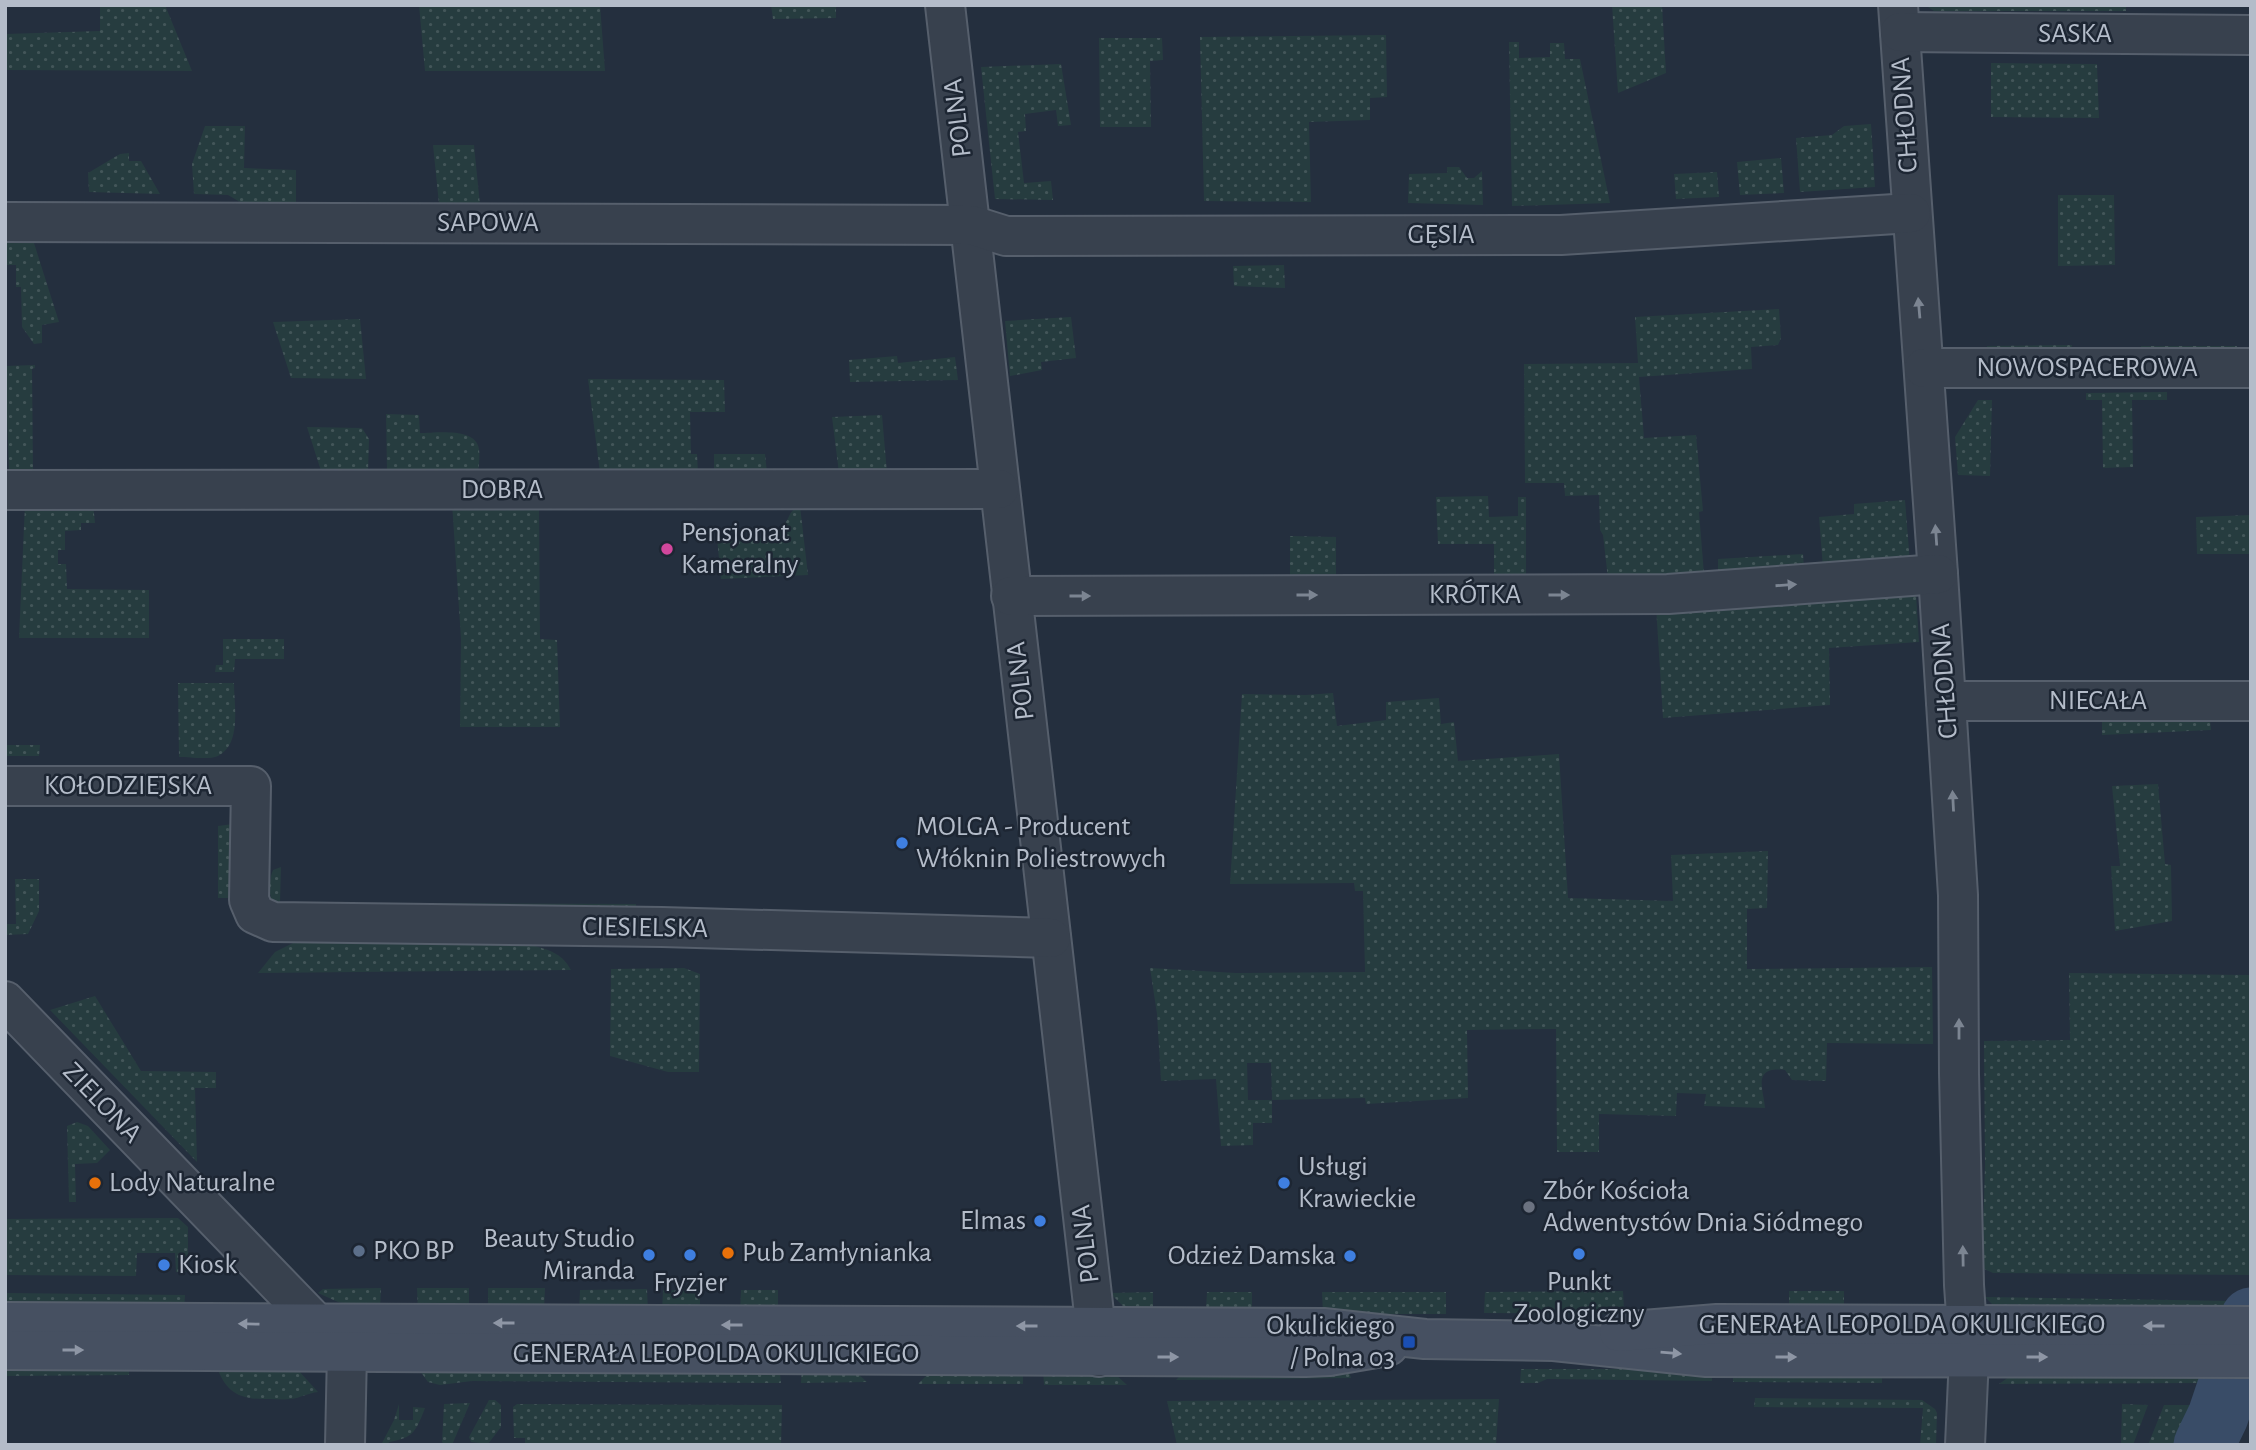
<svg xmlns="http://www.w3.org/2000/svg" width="2256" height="1450" viewBox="0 0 2256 1450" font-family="'Alegreya Sans',sans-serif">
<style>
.grass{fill:url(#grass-dots);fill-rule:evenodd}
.water{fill:url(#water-ripples)}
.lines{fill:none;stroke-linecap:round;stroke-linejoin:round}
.river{stroke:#394c67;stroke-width:61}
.minor-casing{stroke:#565f6c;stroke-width:42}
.tertiary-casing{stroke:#565f6c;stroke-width:42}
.secondary-casing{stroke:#565f6c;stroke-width:42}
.minor{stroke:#38414e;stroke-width:38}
.tertiary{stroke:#38414e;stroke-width:38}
.secondary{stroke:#465061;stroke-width:38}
.oneway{fill:#7c8592}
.oneway2{fill:#8e96a5}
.hotel-dot{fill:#d1479c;stroke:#1d2633;stroke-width:2.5}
.shop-dot{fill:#3f7fe0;stroke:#1d2633;stroke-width:2.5}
.food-dot{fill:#e8710a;stroke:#1d2633;stroke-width:2.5}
.worship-dot{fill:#6b7280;stroke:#1d2633;stroke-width:2.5}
.service-dot{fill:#5c6f8a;stroke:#1d2633;stroke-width:2.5}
.transit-dot{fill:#1a4fb4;stroke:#1d2633;stroke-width:2.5}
.labels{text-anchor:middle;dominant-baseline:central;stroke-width:5;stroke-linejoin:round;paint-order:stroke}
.street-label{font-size:28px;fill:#b4bcc9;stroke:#1d2633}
.poi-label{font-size:28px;fill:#b4bcc9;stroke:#1d2633;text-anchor:start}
</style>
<defs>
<pattern id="grass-dots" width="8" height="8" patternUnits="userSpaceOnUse" patternTransform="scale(1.75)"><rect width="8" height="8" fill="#263c3f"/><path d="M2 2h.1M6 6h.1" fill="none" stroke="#435659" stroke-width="1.8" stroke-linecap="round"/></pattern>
<pattern id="water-ripples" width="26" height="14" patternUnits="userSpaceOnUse" patternTransform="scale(1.75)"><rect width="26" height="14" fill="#394c67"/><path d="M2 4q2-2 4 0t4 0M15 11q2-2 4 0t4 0" fill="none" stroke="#53647b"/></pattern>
</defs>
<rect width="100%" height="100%" fill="#242f3e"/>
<!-- grass -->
<g class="grass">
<polygon points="100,5 165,5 192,71 5,70 5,34 100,31"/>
<polygon points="419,5 600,5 605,71 425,71"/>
<polygon points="771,5 836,5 836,18 773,19"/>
<polygon points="1612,5 1662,5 1666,73 1618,93"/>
<polygon points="1925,5 2126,5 2126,11 1934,11"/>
<polygon points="1386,35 1387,97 1370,98 1370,120 1309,122 1311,202 1204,201 1200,37"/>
<polygon points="1099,38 1162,38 1163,60 1150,61 1151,127 1100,127"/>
<polygon points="1509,42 1519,42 1519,58 1550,57 1550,43 1564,43 1565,59 1580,59 1610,203 1512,206"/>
<polygon points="1991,63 2097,64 2099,118 1991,117"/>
<polygon points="1061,64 1071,125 1058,126 1056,110 1025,114 1026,131 1018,132 1024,183 1051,181 1053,200 995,199 981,67"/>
<polygon points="1871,124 1875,187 1800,192 1796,138 1832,135 1844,126"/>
<polygon points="205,126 245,126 244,168 296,170 296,203 240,202 228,195 194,194 192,164"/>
<polygon points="433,145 474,145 480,205 439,204"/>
<polygon points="129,153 129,161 141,161 160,194 89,192 88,173 120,154"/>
<polygon points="1781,158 1784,193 1740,195 1737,162"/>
<polygon points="1447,167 1459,167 1467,178 1474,178 1482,171 1483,205 1408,203 1409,174 1447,173"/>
<polygon points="1717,172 1719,197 1676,199 1674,174"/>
<polygon points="2058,195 2114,195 2115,265 2058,266"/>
<polygon points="5,243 34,243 59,322 42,325 42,343 34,344 22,327 21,287 16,287 16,265 5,265"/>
<polygon points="1284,265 1285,288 1234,286 1233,266"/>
<polygon points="1779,309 1781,338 1778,345 1751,347 1752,369 1639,377 1644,438 1696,435 1703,511 1699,512 1704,574 1608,579 1603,535 1600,530 1599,495 1565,496 1564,483 1525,483 1524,364 1638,363 1635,317"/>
<polygon points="1071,317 1076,358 1041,362 1042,370 1010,376 1005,321"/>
<polygon points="360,319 366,379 291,378 273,322"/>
<polygon points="2072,345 2071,352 1987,353 1987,346"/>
<rect x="2141" y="346" width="96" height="6"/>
<polygon points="897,356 898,363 955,357 958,380 850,382 849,360"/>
<polygon points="35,365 35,368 32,369 33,470 9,470 5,366"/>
<polygon points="588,379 724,380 725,412 690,412 691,454 697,454 698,473 600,473"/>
<polygon points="2167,392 2167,400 2132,400 2133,467 2103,468 2102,400 2086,400 2086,393"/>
<polygon points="1978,400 1992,400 1990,476 1958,475 1955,437"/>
<path d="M386,414L419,415L420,433C436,433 476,427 479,449C480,456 479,465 478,472L387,471Z"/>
<polygon points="882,415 887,473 839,473 832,417"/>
<polygon points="307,427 362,428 369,439 368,472 321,471"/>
<polygon points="714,454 765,454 767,473 714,473"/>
<polygon points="1488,496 1489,517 1518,516 1518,497 1526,497 1526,580 1494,581 1494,544 1438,544 1436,497"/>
<polygon points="1905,500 1910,563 1823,568 1819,517 1854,514 1854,504"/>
<polygon points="452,503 539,503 540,639 557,640 560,727 460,727 461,639"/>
<polygon points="25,504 93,504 95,523 81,523 81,530 65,531 65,550 58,550 58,564 66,564 67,589 149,590 149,638 19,638"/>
<path d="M800,506L808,575L721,579L716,528C737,539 765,546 783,526C791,517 787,512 800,506Z"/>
<polygon points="2251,515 2251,554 2197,554 2196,517"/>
<polygon points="1290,536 1336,537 1336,581 1290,581"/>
<polygon points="1803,554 1804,568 1718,574 1718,559"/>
<polygon points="1916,594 1919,642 1829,648 1830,705 1663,718 1656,606"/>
<polygon points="223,639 284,639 284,659 235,659 234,672 215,672 216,665 223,665"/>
<path d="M178,683H234C234,705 242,744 218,756C209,760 190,757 179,757Z"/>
<path d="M1333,693L1337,726L1386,720V702L1439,698L1441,724L1454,722L1458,761L1559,754L1568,898L1673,901L1671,855L1768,851L1767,908L1747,909V969L1932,967L1933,1044L1827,1043L1826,1081L1792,1080L1785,1070C1751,1066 1764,1090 1765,1108L1704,1106L1706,1094L1677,1093L1676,1116L1599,1114V1152H1557L1556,1029L1467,1030L1468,1098L1366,1104L1365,1098L1272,1100V1123H1253V1145L1221,1146L1216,1079L1161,1081L1157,1014L1150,968L1236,973L1365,972L1363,891H1355L1354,883L1230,884L1242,694L1305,695ZM1247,1063H1271L1272,1100H1248Z"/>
<polygon points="2210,720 2211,730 2102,735 2102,721"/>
<polygon points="5,745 40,745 39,756 5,756"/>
<polygon points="2158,784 2165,864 2171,865 2172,921 2115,931 2111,866 2120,866 2112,786"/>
<polygon points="233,824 231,898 218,898 218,826"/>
<path d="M281,867L280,902H349L348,909L275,907C268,895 268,883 273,870Z"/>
<polygon points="15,879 39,879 39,911 28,934 5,935 5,924 16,924"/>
<polygon points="365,903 636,904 636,911 365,910"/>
<path d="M299,940L535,946C552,951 562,954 571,970L258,973L275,952Z"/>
<polygon points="684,968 700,974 699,1072 668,1072 610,1056 611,969"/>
<polygon points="2069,973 2251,975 2251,1275 1993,1273 1982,1268 1985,1165 1984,1041 2070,1040"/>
<polygon points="95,996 141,1071 216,1072 216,1088 195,1088 197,1162 50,1010"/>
<polygon points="77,1122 88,1126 110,1150 97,1163 75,1164 76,1202 69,1202 67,1126"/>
<polygon points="178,1218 188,1227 188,1272 176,1272 175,1253 137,1253 136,1276 5,1275 5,1219"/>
<polygon points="381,1288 380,1310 338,1302 318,1293 323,1289"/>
<polygon points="417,1288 469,1288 469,1311 418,1312"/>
<polygon points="488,1288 545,1288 544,1311 488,1312"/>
<polygon points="647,1289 648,1312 579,1313 580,1290"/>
<polygon points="663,1290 700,1291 700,1313 662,1312"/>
<polygon points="741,1290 778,1290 778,1312 740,1312"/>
<polygon points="1623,1291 1624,1310 1618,1314 1484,1313 1485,1292"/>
<polygon points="1789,1291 1844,1291 1844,1312 1789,1306"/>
<polygon points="1153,1292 1153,1315 1127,1310 1110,1293"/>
<polygon points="1207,1292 1252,1292 1252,1310 1206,1309"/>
<polygon points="1322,1292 1446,1292 1446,1314 1323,1314"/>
<polygon points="5,1293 185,1295 184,1311 5,1310"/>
<polygon points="1985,1297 2235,1301 2228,1312 1997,1309"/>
<polygon points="5,1363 129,1363 129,1375 5,1376"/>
<path d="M216,1364L298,1370L318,1392C308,1393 300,1398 291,1399C284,1400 276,1399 269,1399C240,1400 225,1393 216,1364Z"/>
<polygon points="776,1367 780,1373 781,1383 472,1381 440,1385 428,1382 420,1371"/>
<polygon points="802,1367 857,1373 867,1382 801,1383"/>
<polygon points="1023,1368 1023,1384 918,1384 928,1374"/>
<polygon points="1043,1368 1115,1374 1127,1385 1044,1385"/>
<polygon points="1882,1368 1882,1383 1733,1382 1733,1373"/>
<polygon points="2214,1368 2203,1383 1999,1384 2016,1372"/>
<polygon points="1348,1369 1351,1378 1176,1380 1183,1373"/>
<polygon points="1521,1369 1709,1369 1712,1373 1712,1381 1547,1379 1538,1383 1520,1383"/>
<polygon points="1755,1398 1922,1400 1935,1409 1937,1413 1936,1445 1920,1445 1923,1408 1754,1407"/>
<polygon points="1499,1399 1496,1445 1177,1445 1167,1401"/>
<polygon points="489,1400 495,1400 501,1405 501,1427 488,1444 471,1442 469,1437"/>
<polygon points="470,1403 452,1445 445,1445 442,1442 444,1404"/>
<path d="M399,1404V1420H413V1407L425,1408C416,1431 414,1438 389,1442L388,1445H381L394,1420Z"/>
<polygon points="517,1404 782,1405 781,1445 525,1445 525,1438 514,1438 513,1407"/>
<polygon points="2122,1404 2148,1405 2133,1445 2121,1445"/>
<polygon points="2164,1405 2206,1405 2203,1431 2196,1445 2148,1445"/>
<polygon points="2234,1406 2242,1406 2222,1445 2214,1445"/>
</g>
<!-- water -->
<polygon class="water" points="2206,1405 2234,1406 2214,1445 2196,1445 2203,1431"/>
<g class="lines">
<!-- river -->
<polyline class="river" points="2204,1445 2218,1416 2251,1318"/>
<!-- minor casing -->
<g class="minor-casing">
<g id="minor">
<polyline points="945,5 1099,1357"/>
<polyline points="1898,5 1938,574 1958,895 1959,1074 1964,1285 1969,1357 1965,1445"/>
<polyline points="1900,32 2251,35"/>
<polyline points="5,222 971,225 1006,236 1561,235 1911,213"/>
<polyline points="1924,368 2251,368"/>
<polyline points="5,490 999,489"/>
<polyline points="1011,596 1668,594 1938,574"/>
<polyline points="1946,701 2251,701"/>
<polyline points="5,786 251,786 249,900 255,914 273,922 662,927 1051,938"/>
<polyline points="5,1001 317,1324"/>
</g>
</g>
<!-- tertiary casing -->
<g class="tertiary-casing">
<polyline id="tertiary" points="324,1330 347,1352 345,1445"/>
</g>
<!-- secondary casing -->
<g class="secondary-casing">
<g id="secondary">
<polyline points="5,1322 1323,1328 1425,1339 1554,1341 1707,1357 2251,1358"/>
<polyline points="1619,1332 1717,1324 2251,1326"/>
<polyline points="5,1350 1305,1357 1329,1356 1388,1346"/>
</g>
</g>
<!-- minor -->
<use href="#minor" class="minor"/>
<!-- tertiary -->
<use href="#tertiary" class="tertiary"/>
<!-- secondary -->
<use href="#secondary" class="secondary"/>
</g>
<!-- one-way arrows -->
<defs><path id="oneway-solid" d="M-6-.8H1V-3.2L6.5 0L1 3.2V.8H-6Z" transform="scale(1.75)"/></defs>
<g class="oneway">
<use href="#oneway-solid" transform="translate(1919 308) rotate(-95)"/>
<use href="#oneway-solid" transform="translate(1936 535) rotate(-94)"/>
<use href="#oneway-solid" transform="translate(1786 585) rotate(-4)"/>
<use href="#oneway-solid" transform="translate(1307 595)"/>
<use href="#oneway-solid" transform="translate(1559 595)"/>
<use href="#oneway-solid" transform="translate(1080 596)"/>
<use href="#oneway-solid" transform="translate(1953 801) rotate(-93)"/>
<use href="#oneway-solid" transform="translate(1959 1029) rotate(-90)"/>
<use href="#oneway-solid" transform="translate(1963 1256) rotate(-91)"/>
</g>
<g class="oneway2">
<use href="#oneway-solid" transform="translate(504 1323) rotate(180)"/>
<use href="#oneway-solid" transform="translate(249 1324) rotate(-179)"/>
<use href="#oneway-solid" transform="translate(732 1325) rotate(-180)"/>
<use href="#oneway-solid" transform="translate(1027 1326) rotate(180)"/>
<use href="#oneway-solid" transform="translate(2154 1326) rotate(-180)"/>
<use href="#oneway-solid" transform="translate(73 1350)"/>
<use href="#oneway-solid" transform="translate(1671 1353) rotate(5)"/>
<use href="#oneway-solid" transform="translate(1168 1357)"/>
<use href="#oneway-solid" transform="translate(1786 1357)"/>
<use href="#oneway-solid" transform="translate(2037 1357)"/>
</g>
<!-- markers -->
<circle class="hotel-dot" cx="667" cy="549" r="7"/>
<g class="shop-dot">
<circle cx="902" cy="843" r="7"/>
<circle cx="1284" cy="1183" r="7"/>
<circle cx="1040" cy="1221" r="7"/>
<circle cx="1579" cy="1254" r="7"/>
<circle cx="649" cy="1255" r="7"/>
<circle cx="690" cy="1255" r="7"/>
<circle cx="1350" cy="1256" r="7"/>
<circle cx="164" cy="1265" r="7"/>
</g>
<g class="food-dot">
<circle cx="95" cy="1183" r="7"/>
<circle cx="728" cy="1253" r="7"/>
</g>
<circle class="worship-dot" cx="1529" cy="1207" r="7"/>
<circle class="service-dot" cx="359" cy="1251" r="7"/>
<rect class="transit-dot" x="1402" y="1335" width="14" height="14" rx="3.5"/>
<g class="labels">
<!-- street labels -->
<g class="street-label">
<text x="2075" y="34">SASKA</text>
<text transform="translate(1905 115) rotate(-94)">CHŁODNA</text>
<text transform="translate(958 118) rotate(-97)">POLNA</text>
<text x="488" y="223">SAPOWA</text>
<text x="1441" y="235">GĘSIA</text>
<text x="2087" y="368">NOWOSPACEROWA</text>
<text x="502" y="490">DOBRA</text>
<text x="1475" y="595">KRÓTKA</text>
<text transform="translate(1021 681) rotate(-97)">POLNA</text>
<text transform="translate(1945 681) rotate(-94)">CHŁODNA</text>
<text x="2098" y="701">NIECAŁA</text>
<text x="128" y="786">KOŁODZIEJSKA</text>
<text transform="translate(645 928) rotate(1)">CIESIELSKA</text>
<text transform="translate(102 1103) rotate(46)">ZIELONA</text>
<text transform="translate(1086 1244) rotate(-97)">POLNA</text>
<text x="1902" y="1325">GENERAŁA LEOPOLDA OKULICKIEGO</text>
<text x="716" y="1354">GENERAŁA LEOPOLDA OKULICKIEGO</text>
</g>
<!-- poi labels -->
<g class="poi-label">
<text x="681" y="533">Pensjonat<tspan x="681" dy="32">Kameralny</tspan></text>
<text x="916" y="827">MOLGA - Producent<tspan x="916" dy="32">Włóknin Poliestrowych</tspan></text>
<text x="1298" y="1167">Usługi<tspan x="1298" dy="32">Krawieckie</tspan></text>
<text x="109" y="1183">Lody Naturalne</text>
<text x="1543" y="1191">Zbór Kościoła<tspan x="1543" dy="32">Adwentystów Dnia Siódmego</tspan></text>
<text x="1026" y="1221" text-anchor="end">Elmas</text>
<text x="635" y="1239" text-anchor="end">Beauty Studio<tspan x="635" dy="32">Miranda</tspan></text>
<text x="373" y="1251">PKO BP</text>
<text x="742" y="1253">Pub Zamłynianka</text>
<text x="1336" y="1256" text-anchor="end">Odzież Damska</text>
<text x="178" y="1265">Kiosk</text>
<text x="1579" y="1282" text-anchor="middle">Punkt<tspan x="1579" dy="32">Zoologiczny</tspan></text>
<text x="690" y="1283" text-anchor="middle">Fryzjer</text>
<text x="1395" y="1326" text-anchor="end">Okulickiego<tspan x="1395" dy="32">/ Polna 03</tspan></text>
</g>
</g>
<!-- border -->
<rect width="2256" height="1450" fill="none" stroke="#b4bcc9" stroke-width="14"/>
</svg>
